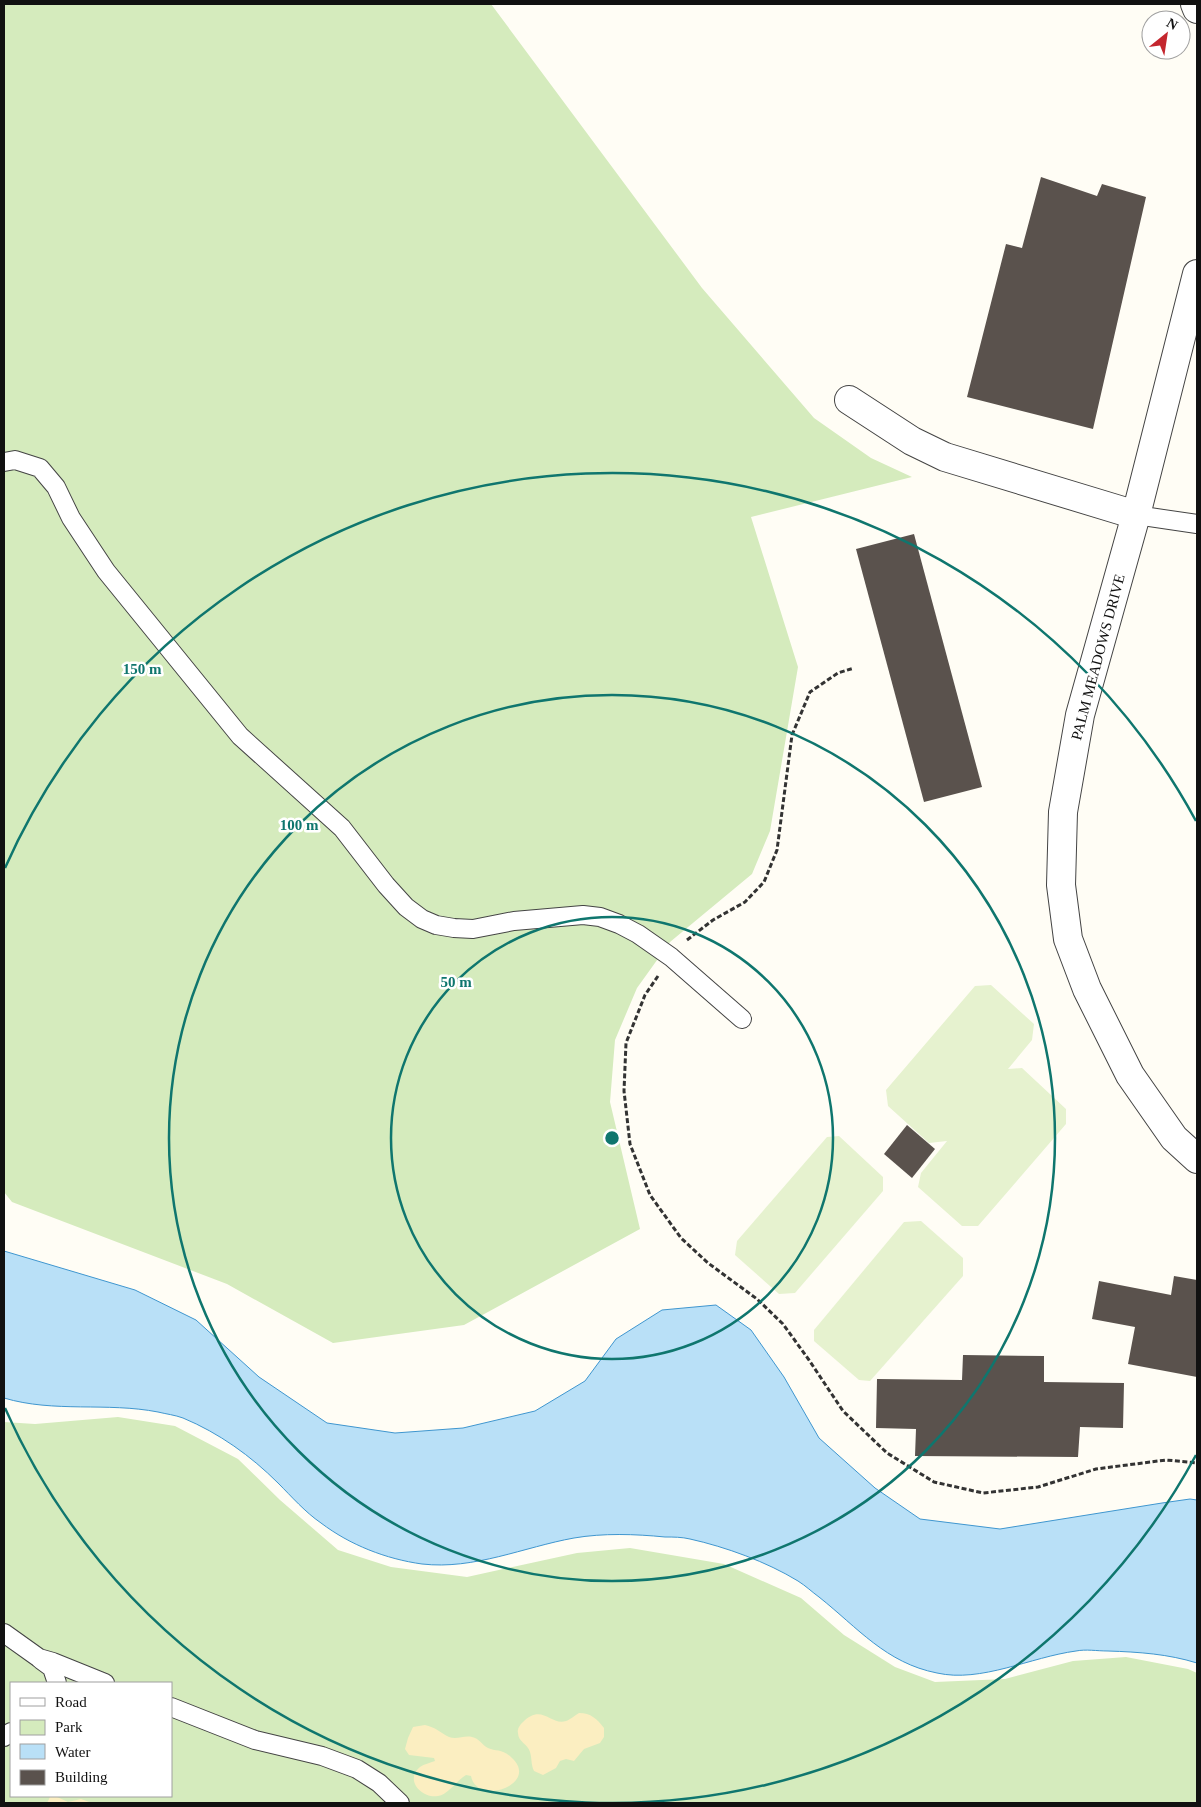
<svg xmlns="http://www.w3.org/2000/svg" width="1201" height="1807" viewBox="0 0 1201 1807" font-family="Georgia,serif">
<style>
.green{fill:#d5ebbd;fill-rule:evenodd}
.sand{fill:#fbeec1}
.pitch{fill:#e6f2cf}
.water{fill:#b9e0f7;stroke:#3f96cf}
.building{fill:#5a524d}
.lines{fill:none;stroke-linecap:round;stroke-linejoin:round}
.service-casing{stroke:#444;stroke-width:20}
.minor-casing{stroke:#444;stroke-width:30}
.tertiary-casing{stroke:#444;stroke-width:30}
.path{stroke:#333;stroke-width:3;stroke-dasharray:5 2.5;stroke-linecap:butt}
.service{stroke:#fff;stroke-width:18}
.minor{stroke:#fff;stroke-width:28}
.tertiary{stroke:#fff;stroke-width:28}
.ring{fill:none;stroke:#0f766e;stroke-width:2.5}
.labels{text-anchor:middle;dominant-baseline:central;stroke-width:5;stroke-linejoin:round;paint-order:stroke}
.street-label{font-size:15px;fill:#111;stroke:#fff}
.centre{fill:#0f766e;stroke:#fff;stroke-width:2.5}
.ring-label{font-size:15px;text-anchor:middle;font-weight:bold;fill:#0f766e;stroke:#fff;stroke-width:5;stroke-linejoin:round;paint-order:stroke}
</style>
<rect width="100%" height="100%" fill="#fffdf5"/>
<!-- green -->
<g class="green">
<polygon points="4,4 491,4 702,288 814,418 871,458 912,477 751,517 798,667 770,831 752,874 670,942 637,988 615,1040 610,1102 640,1229 464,1325 333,1343 227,1284 12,1202 4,1192"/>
<path d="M118,1417L175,1426L238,1459L280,1500L338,1550L391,1567L467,1577L577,1553L630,1548L724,1564L801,1598L844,1635L895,1667L935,1682L1005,1679L1073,1661L1126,1657L1188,1669L1197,1673V1803H4V1422L35,1424ZM11,1683H171V1796H11Z"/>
</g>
<!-- sand -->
<g class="sand">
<path d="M579,1713C591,1713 597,1719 604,1728V1737L600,1743L584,1749L574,1761L566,1759L560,1761L556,1768L543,1775L534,1771C531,1765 532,1759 530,1752C528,1744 518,1742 518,1733C517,1729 520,1725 522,1723C542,1702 550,1726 566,1721C570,1720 575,1715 579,1713Z"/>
<path d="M425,1725C435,1727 441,1733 449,1737C457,1740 464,1735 472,1737C479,1738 482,1745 488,1748C496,1752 502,1748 512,1758C540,1784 477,1807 471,1776L466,1775C457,1780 448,1795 438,1796C422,1799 404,1780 420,1767C424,1764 430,1763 435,1761L434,1758L409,1755L405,1749L408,1738L413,1727Z"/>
<polygon points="55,1796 68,1802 81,1799 92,1803 47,1803 50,1797"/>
</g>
<!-- pitch -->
<g class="pitch">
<polygon points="991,985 1034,1024 1032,1040 1008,1069 1022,1068 1066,1109 1066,1124 978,1226 962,1226 918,1187 921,1173 947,1141 929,1143 888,1106 886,1090 975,986"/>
<polygon points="839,1136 883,1177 883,1191 795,1293 779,1294 735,1255 737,1241 827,1137"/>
<polygon points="921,1221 963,1258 963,1276 870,1381 859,1380 814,1341 814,1330 904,1222"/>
</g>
<!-- water -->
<path class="water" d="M4,1251L135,1290L196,1320L259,1377L327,1423L395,1433L463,1428L535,1411L585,1381L616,1339L662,1310L716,1305L751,1330L784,1377L819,1438L875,1488L920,1519L1000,1529L1162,1503L1190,1499L1197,1500V1663C1168,1654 1139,1652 1108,1651C1097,1651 1086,1649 1076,1651C1031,1657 981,1683 937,1673C886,1663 858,1628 819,1597C812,1592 806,1586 798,1581C767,1562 726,1547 690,1539C682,1537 673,1537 665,1537C635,1534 603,1533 574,1538C524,1547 474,1570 422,1564C386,1559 350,1545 321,1523C305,1512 292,1497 278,1483C251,1456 219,1433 183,1418C175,1415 166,1414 158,1412C107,1402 54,1413 4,1398Z"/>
<!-- building -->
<g class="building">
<polygon points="1041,177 1097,196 1102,184 1146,197 1093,429 967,397 1006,244 1022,248"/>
<polygon points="914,534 982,787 924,802 856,549"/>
<polygon points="907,1125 935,1149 912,1178 884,1154"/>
<polygon points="1174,1276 1197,1280 1197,1377 1128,1364 1135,1327 1092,1319 1099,1281 1171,1295"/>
<polygon points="963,1355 1044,1356 1044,1382 1124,1383 1123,1428 1080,1427 1078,1457 915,1456 916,1429 876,1428 877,1379 962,1380"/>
</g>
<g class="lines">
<!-- service casing -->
<g class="service-casing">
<g id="service">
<polyline points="4,462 15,460 40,468 56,487 71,518 106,571 240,736 342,828 386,885 406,907 422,919 436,925 454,928 473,929 514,921 583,915 600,917 619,924 638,934 671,957 742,1019"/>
<polyline points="1136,515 1197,524"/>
<polyline points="4,1633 39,1658 53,1662 105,1683"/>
<polyline points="41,1660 52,1668 57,1683"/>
<polyline points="171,1707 255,1740 322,1756 357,1769 379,1783 400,1803"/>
<polyline points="4,1737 11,1732"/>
</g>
</g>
<!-- minor casing -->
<g class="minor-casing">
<polyline id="minor" points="849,400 912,441 945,457 1136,515"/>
</g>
<!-- tertiary casing -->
<g class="tertiary-casing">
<g id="tertiary">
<polyline points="1195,4 1197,9"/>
<polyline points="1197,274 1136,515 1080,715 1063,812 1061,885 1068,939 1087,989 1130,1075 1174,1138 1197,1159"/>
</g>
</g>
<!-- path -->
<g class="path">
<polyline points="687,940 713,920 745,902 764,882 777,850 792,735 810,692 838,673 854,668"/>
<polyline points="658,976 645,995 626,1043 624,1091 630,1144 650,1195 681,1238 708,1263 757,1299 783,1324 809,1360 843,1411 887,1453 934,1482 983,1493 1038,1487 1096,1469 1166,1460 1197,1463"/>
</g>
<!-- service -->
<use href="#service" class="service"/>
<!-- minor -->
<use href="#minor" class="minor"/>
<!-- tertiary -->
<use href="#tertiary" class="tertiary"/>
</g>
<!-- distance rings -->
<g class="ring">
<circle cx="612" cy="1138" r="221"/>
<circle cx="612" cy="1138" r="443"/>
<path d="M1196 1455A664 664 0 0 1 5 1408M5 868A664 664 0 0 1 1196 821"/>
</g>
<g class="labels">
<!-- street labels -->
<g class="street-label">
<text transform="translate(1098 657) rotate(-75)">PALM MEADOWS DRIVE</text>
</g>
</g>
<circle cx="612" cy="1138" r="8" class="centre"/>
<g class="ring-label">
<text x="142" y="674">150 m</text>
<text x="299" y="830">100 m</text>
<text x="456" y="987">50 m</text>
</g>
<!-- border -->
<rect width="1201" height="1807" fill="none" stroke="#111111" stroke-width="10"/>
<!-- legend -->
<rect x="10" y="1682" width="162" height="115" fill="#ffffff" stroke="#a0a0a0"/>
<rect x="20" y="1698" width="25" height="8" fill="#ffffff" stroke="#a0a0a0"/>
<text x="55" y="1707" font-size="15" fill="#111111">Road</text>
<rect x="20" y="1720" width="25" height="15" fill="#d5ebbd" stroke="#a0a0a0"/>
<text x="55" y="1732" font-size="15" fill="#111111">Park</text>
<rect x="20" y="1744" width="25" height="15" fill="#b9e0f7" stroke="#a0a0a0"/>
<text x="55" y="1757" font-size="15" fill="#111111">Water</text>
<rect x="20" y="1770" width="25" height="15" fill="#5a524d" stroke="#a0a0a0"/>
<text x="55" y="1782" font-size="15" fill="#111111">Building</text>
<!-- north arrow -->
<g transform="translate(1166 35) rotate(30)"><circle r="24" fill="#ffffff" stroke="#a0a0a0"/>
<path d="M0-4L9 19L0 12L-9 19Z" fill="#c4262e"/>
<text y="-8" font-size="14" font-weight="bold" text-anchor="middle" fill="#111111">N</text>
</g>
</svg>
